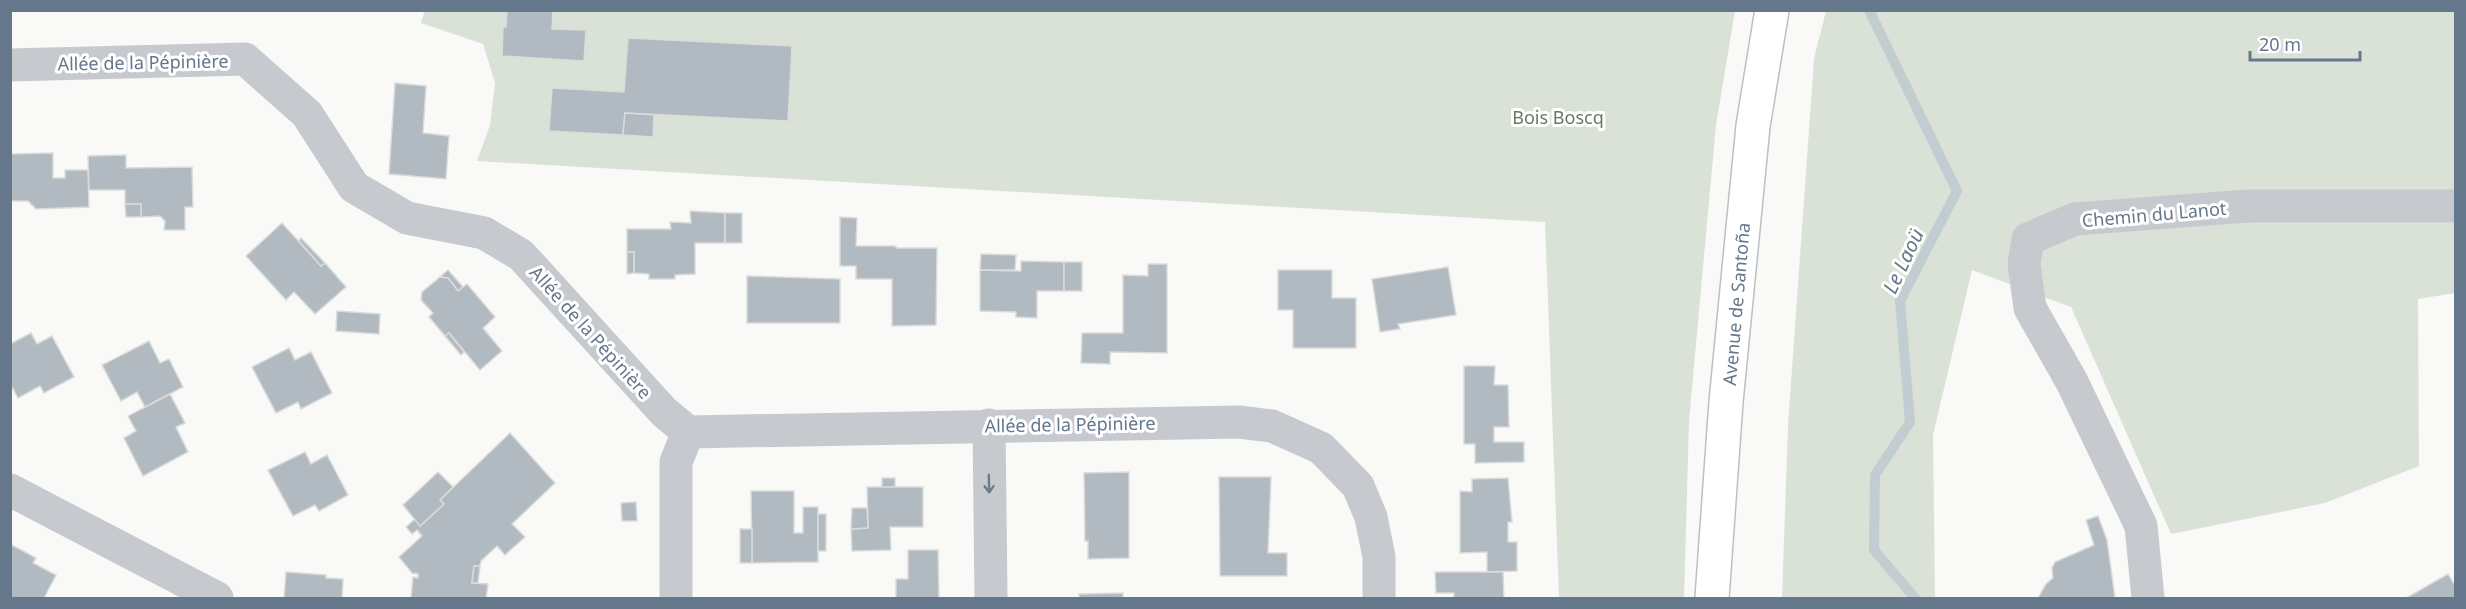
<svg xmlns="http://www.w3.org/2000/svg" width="2466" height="609" viewBox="0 0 2466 609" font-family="'Noto Sans',sans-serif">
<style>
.green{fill:#dae2d7}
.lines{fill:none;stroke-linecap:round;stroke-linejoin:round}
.stream{stroke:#c2cdd2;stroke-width:10}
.building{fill:#b1b9c1;stroke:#dbdbd9;stroke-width:1.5}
.secondary-casing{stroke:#bbc0c5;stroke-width:36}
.minor{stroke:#c6cacf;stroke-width:33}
.secondary{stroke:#fff;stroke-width:33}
.oneway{stroke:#6a7b8e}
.labels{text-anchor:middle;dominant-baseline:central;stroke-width:6;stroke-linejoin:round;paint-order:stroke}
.street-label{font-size:18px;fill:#65778b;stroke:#fff}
.park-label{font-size:18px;fill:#647b61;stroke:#fff}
.water-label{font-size:20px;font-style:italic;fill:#617986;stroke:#fff}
</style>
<rect width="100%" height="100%" fill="#f9f9f7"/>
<!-- green -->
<g class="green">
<polygon points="425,10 1735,11 1716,125 1689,421 1684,598 1559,598 1545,222 477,161 490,125 495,83 483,44 421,23"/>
<polygon points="1826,11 2455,11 2455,293 2418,299 2419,466 2325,503 2171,534 2071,307 1972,270 1933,435 1935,598 1782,598 1788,426 1814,58"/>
</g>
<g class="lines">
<!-- stream -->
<polyline class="stream" points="1869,10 1957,191 1900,301 1910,422 1875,475 1874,550 1915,598"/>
</g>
<!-- building -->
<g class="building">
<polygon points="507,10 553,10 552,29 586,30 584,61 502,56 503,27 506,27"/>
<polygon points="628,38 792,46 788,121 625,113 623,135 549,131 552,88 624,92"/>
<polygon points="395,83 426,86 423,133 449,136 446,179 389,174"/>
<polygon points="625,113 654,115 653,137 623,135"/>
<polygon points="10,147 11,154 53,153 53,178 65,178 65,170 88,170 89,207 36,209 28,201 10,201"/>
<polygon points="126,155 126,168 192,167 193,207 185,207 185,230 164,230 165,221 160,216 141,217 141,204 125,204 125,190 89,190 88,156"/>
<polygon points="125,204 141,204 141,217 126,217"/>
<polygon points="690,211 725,213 725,243 695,243 695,274 675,275 675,279 649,279 649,274 634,273 634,252 627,252 627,229 671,229 670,222 691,223"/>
<rect x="725" y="213" width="17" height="30"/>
<polygon points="840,217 857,218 856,246 896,246 896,248 937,248 936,325 892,326 892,279 856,279 856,266 840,266"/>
<polygon points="282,223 321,266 325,263 346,287 315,314 294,292 286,300 246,256"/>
<polygon points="301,238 325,263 321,266 299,241"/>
<polygon points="627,252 634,252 634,273 627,274"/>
<polygon points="981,254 1016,255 1015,270 980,270"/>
<polygon points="1021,261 1064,262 1064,291 1037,291 1037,318 1016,317 1016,312 980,311 980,270 1021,271"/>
<rect x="1064" y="262" width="18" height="29"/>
<polygon points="1148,264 1167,264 1167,353 1110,352 1110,364 1081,363 1082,333 1123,333 1123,275 1148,276"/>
<polygon points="1448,267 1456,315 1398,324 1400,329 1380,332 1372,279"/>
<polygon points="448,270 463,287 458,291 448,278 440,277"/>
<polygon points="1278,270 1332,270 1332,298 1356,298 1356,348 1293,348 1293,310 1278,310"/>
<polygon points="747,276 840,279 840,323 747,323"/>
<polygon points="440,277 448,278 458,291 467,284 495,317 483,328 502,351 480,370 449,333 445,336 429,317 433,313 421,300 422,292"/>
<polygon points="337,311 380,314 379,334 336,331"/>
<polygon points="31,333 37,344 52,336 74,377 44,393 40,386 18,398 10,383 10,344"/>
<polygon points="449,333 464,352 461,355 445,336"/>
<polygon points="149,341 160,363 169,359 183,387 145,407 137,392 121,401 102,365"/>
<polygon points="289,348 295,360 311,352 332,393 301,409 298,402 276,413 252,367"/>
<polygon points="1464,366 1495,366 1494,385 1508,385 1509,427 1494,427 1494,442 1524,442 1524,462 1475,463 1475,444 1464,444"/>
<polygon points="170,394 185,423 176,427 188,452 143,476 124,438 136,431 128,416"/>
<polygon points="510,433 555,483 512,524 525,537 505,555 497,546 481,561 480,566 474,566 472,583 488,584 486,598 411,598 413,577 418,578 418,574 412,573 399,557 422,536 417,530 412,534 406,527 415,519 420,526 444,504 440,500"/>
<polygon points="305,452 311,464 327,455 348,495 319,511 315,505 293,516 268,470"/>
<polygon points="438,472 453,487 440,500 444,504 420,526 403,505"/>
<polygon points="1129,472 1129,558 1088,559 1088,541 1085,541 1084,473"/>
<polygon points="1219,477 1271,477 1268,553 1287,553 1287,576 1220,576"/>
<polygon points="882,478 895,478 895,487 882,488"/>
<polygon points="1508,478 1512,522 1508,522 1508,542 1517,542 1517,571 1487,572 1487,552 1460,553 1460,491 1472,492 1472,479"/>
<polygon points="867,487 923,487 923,527 890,527 891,550 852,551 851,529 868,528"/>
<polygon points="751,491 794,491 794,533 803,533 803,507 818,507 818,562 752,563"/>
<polygon points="636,502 637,521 622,521 621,503"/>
<polygon points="852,508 867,508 868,528 851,529"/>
<rect x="818" y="514" width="8" height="37"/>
<polygon points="2098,516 2107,540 2115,598 2038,598 2046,584 2053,578 2052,568 2055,562 2094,545 2086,520"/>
<rect x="740" y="529" width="12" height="34"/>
<polygon points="10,544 36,558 33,563 56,575 44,598 10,598"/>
<polygon points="908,550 938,550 939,598 896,598 896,579 908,579"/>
<polygon points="474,566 480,566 478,583 472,583"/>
<polygon points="286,572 326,575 326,578 343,579 342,598 284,598"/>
<polygon points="1435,572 1503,572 1504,598 1454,598 1454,593 1436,593"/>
<polygon points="2448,574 2456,587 2456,598 2406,598"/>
<polygon points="1123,593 1123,598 1079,598 1079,594"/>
</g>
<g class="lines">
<!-- secondary casing -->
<g class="secondary-casing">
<polyline id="secondary" points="1712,598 1726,402 1753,126 1772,10"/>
</g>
<!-- minor -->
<g class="minor">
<polyline points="10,65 245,59 307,114 354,187 407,218 484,233 521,255 664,412 688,432 1239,422 1272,426 1321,448 1358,486 1371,517 1379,557 1379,598"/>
<polyline points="989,425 991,598"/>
<polyline points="10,490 217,598"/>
<polyline points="676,598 676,462 688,432"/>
<polyline points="2148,598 2141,526 2072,382 2030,308 2024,264 2028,239 2075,219 2248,206 2456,206"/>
</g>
<!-- secondary -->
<use href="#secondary" class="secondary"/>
</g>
<!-- one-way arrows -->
<defs><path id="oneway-shaft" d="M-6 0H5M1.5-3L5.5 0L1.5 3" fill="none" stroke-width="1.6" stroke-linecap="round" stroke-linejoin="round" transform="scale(1.5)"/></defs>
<use class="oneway" href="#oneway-shaft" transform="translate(989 484) rotate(89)"/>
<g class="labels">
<!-- street labels -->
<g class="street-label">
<text transform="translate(143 62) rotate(-1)">Allée de la Pépinière</text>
<text transform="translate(2154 214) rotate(-5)">Chemin du Lanot</text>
<text transform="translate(1736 304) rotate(-85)">Avenue de Santoña</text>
<text transform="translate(591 332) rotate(48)">Allée de la Pépinière</text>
<text transform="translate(1070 424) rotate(-1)">Allée de la Pépinière</text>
</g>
<!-- park labels -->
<g class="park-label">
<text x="1558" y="117">Bois Boscq</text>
</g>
<!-- water labels -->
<g class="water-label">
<text transform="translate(1903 261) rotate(-65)">Le Laoü</text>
</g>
</g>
<!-- border -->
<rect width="2466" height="609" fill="none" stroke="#65778b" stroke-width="24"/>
<!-- scale -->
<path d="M2250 51v9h110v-9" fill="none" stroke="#65778b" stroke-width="3"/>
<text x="2259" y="51" font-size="18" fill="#65778b" stroke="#ffffff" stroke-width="4.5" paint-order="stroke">20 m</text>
</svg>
